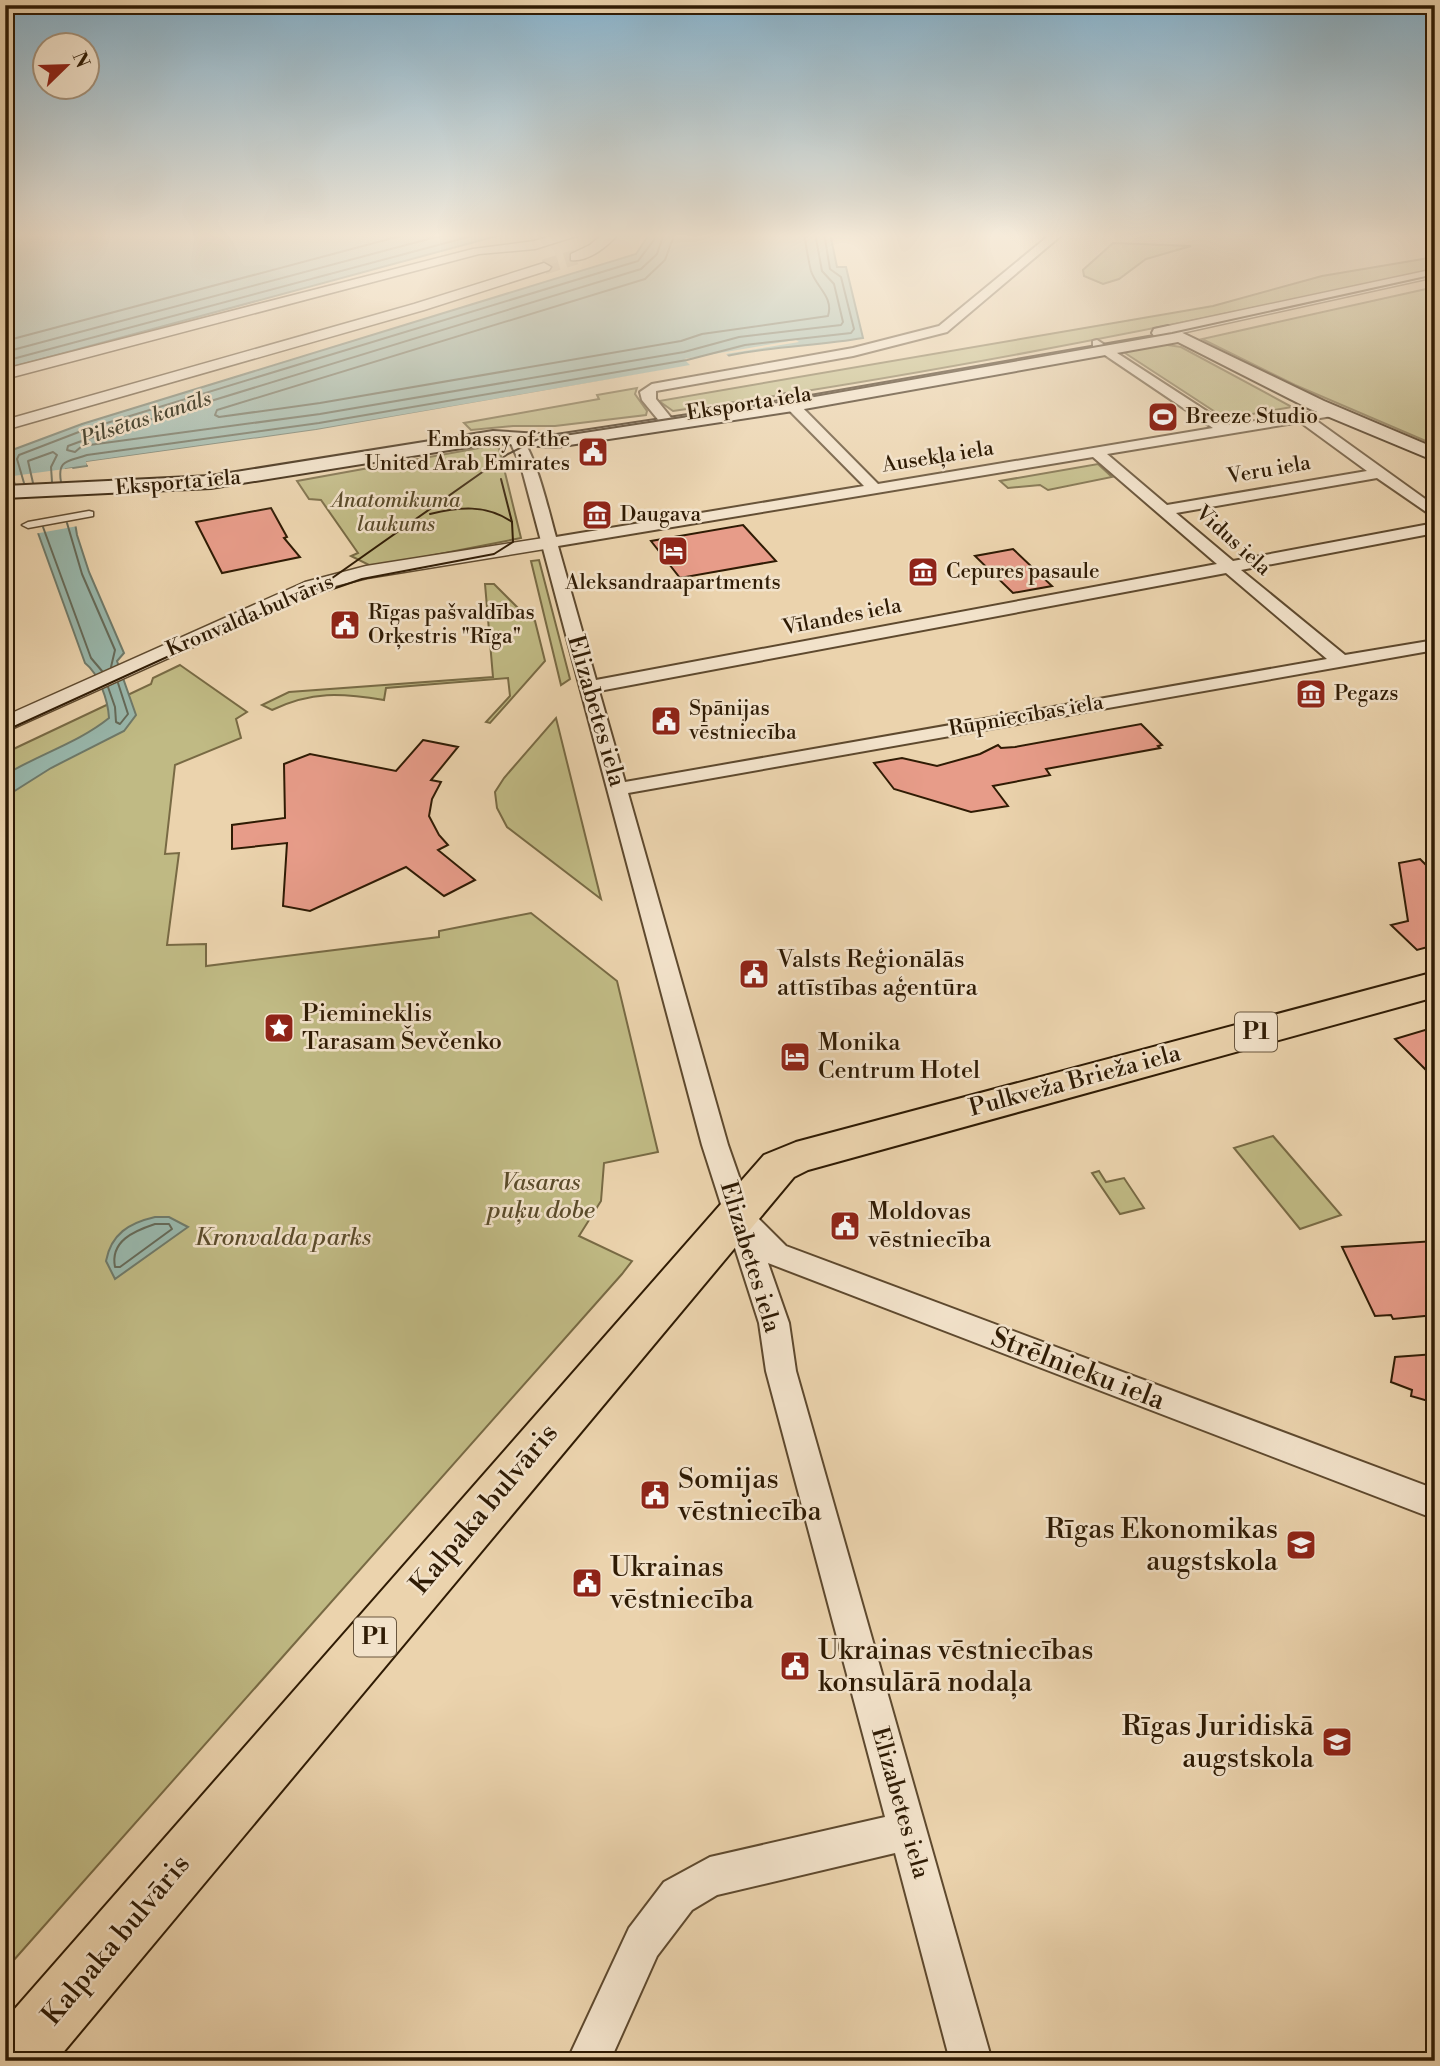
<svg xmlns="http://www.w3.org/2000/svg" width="1440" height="2066" viewBox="0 0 1440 2066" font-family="'Libre Bodoni',serif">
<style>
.green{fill:#c0ba84;stroke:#786a44;stroke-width:2}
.water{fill:#98b7ac;stroke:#6e7969;stroke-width:2}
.pier{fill:#ebd3ad}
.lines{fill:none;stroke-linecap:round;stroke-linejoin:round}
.shore{stroke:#646958;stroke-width:2}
.building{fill:#e79c89;stroke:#2f1b04;stroke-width:2}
.tertiary-tunnel{stroke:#c5ae8b;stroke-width:15;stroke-dasharray:15 7;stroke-linecap:butt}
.pedestrian-casing{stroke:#5e492e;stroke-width:3}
.minor-casing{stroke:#5e492e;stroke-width:4}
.tertiary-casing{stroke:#5e492e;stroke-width:3}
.secondary-casing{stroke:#2f1b04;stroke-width:4}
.primary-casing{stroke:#2f1b04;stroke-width:4}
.pedestrian{fill:#f2e2ca;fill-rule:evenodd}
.minor{fill:#f2e2ca;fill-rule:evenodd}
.tertiary{fill:#f2e2ca;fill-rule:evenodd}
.secondary{fill:#f2e2ca;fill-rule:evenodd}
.primary{fill:#ebd3ad;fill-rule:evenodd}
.tram{stroke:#2f1b04;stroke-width:2}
.labels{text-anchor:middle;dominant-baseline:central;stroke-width:5;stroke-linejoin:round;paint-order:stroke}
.far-street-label{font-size:21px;fill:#2f1b04;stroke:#f2e2ca}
.far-poi-label{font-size:21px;fill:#2f1b04;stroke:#f2e2ca;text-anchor:start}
.far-water-label{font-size:21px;font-style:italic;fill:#4e4a36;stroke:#f2e2ca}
.far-park-label{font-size:21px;font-style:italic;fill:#5a4b2a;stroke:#f2e2ca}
.shield{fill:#f2e2ca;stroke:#6a573f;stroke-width:2}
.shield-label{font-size:23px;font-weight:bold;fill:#2f1b04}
.street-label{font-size:24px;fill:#2f1b04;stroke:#f2e2ca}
.poi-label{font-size:24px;fill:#2f1b04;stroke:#f2e2ca;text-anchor:start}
.park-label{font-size:24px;font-style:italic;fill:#5a4b2a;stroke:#f2e2ca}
.near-street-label{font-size:28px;fill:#2f1b04;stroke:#f2e2ca}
.near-poi-label{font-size:28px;fill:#2f1b04;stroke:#f2e2ca;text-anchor:start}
</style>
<rect width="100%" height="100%" fill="#ebd3ad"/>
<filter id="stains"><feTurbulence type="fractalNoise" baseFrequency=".00286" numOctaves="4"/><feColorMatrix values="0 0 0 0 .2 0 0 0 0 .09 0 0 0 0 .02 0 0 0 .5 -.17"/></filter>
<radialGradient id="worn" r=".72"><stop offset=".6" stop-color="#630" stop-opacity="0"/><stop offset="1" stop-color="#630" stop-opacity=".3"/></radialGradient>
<!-- green -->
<g class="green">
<polygon points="1113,243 1191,246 1146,259 1119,279 1103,284 1084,276 1083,270"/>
<path d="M1435,257V269C1182,325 929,375 673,411L659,401L1213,306L1322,276Z"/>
<polygon points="1435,287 1435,445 1295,385 1202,339"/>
<polygon points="1161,344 1181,347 1292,407 1235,417 1220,415 1125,353 1129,350"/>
<polygon points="637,388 635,394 647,411 646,415 555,426 513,426 471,430 464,423 599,399 597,395"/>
<polygon points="490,446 499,448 521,538 373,567 351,556 358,553 321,500 309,499 297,481"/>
<polygon points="1098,464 1112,477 1048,490 1040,485 1008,488 1000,481"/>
<polygon points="539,560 570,679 561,685 531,561"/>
<path d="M485,584H494L525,615L535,621L545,661L490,723L486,722L510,696L508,678L386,688L384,700C341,693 312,691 272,710L262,705L289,692L493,677Z"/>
<polygon points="180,665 247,712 236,719 241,738 175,765 165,854 179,853 167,945 206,944 206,966 439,937 439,931 531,913 617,981 658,1152 604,1163 601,1201 579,1236 632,1261 622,1274 5,1970 5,753 151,684 153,678"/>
<polygon points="556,718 601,899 507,827 497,808 495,792 504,778"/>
<polygon points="1273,1136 1341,1215 1300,1229 1234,1148"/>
<polygon points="1099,1171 1106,1182 1124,1178 1144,1208 1120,1214 1092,1173"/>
</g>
<!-- water -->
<g class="water">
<polygon points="5,233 508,233 5,369"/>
<path d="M650,233H830L837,267H846L863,338C806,348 744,346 689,367L316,430L87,462V466L66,469L77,535L89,572L124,653L117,661L136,715L124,731L51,768L5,797V775C39,754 78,743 109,718C108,700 99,674 85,663L38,533L11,472L7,452L82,424L636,254Z"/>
<path d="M155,1217H169L188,1227L115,1279L106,1261C111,1234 129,1223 155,1217Z"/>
</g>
<!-- pier -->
<g class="pier">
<polygon points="796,340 799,342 726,354 732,360 695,368 314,433 87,465 86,462 316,430 690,365 684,359"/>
<polygon points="72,468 74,471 70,472 78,526 34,534 13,476"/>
</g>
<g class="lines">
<!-- shore -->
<g class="shore">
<polyline points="664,233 657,254 641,269 87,439 68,446 67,450 75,452 82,446 320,414 684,352 739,337 841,325 843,322 834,284 822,271 815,233"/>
<path d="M675,233L665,260L645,279L217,410L215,415L219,417L320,403L681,341L702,334L828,316C834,297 816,287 811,271C808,259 806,246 804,233"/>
<polyline points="5,341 412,233"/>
<polyline points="5,352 451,233"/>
<polyline points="5,361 483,233"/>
<path d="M61,482C57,459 68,462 87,455L319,423L687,360L745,345L851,333L854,329L841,277L830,269L824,233"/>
<polyline points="24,483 17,459 19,455 84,430 638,261 654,240 655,233"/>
<polyline points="33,483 28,461 53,452 57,455 51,467 52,482"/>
<polyline points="67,523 82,574 115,650 111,667"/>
<polyline points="43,527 91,658 102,671"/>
<polyline points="108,687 115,707 116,722 120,724 128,714 118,683"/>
<path d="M155,1224H169L172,1229L120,1267H115C110,1241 134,1231 155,1224Z"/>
</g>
</g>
<!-- building -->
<g class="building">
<polygon points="271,508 287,537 284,538 300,557 222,573 196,522"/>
<polygon points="743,525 776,561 680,578 651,541"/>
<polygon points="1013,549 1052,586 1013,593 975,556"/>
<polygon points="1141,724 1162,745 1158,746 1160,748 1046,769 1050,775 993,786 1008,806 971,812 894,789 874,763 902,758 937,766 980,754 998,745 1001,748 1015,747"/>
<polygon points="423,740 458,747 431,780 441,782 432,799 429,816 439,835 448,845 438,850 475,880 444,896 406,867 310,911 283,906 287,843 232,849 232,825 285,818 284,764 310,754 396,771"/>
<polygon points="1420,859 1435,874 1435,945 1417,950 1391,925 1408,921 1399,863"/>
<polygon points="1435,1027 1435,1079 1395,1039"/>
<polygon points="1435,1241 1435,1315 1393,1319 1391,1315 1375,1316 1342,1247"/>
<polygon points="1435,1354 1435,1403 1411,1396 1412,1390 1391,1382 1395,1357"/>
</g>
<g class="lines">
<!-- tertiary-tunnel -->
<polyline class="tertiary-tunnel" points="544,267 576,257"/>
<!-- pedestrian casing -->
<g class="pedestrian-casing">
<polygon id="pedestrian" points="89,511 93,512 93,516 28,528 22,525 28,522"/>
</g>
<!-- minor casing -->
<g class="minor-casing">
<g id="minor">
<polygon points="1052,233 1064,233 947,332 853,356 656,391 656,399 677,425 670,429 665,428 642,400 640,392 652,384 853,348 939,326"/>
<path d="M1097,340L1228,425L1338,409V415L1314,419L1435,506V518L1377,478L1176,513L1233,561L1435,523V533L1241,570L1345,655L1435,640V650L628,793L728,1145L751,1211L786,1246L1435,1489V1519L768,1263L789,1323L796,1371L992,2061H950L895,1853L717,1895L692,1910L657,1956L610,2061H567L629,1928L664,1882L710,1857L885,1817L766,1371L759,1323L702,1145L521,466L508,437L515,433C533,439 550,517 556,537L864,486L780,401L778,398L785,394L790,395L878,484L1213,428L1093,347V341ZM1300,422L1367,471L1167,505L1107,454ZM1093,457L1217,564L596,680L558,546ZM1226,573L1327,659L625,782L599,691Z"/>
</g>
</g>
<!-- tertiary casing -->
<g class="tertiary-casing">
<g id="tertiary">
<polygon points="563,233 586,233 535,249 479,254 5,379 5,369 473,249 534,241"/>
<path d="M604,233H619C608,246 589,262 571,260V254L590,245Z"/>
<polygon points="544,263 551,267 549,270 424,310 5,430 5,420 414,304"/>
<polygon points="1435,269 1435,277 1168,336 1160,331 1168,326"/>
<polygon points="550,537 557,539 560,543 557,547 367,578 319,590 5,732 5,716 305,582 366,566"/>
</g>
</g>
<!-- secondary casing -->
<g class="secondary-casing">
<polygon id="secondary" points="1168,326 1324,401 1435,448 1435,461 1310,409 1178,342 793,411 556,447 493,443 211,488 5,498 5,486 211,476 493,431 556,435 793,399 1154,336 1152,333 1154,329"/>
</g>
<!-- primary casing -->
<g class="primary-casing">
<polygon id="primary" points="1435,972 1435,997 808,1170 794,1177 56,2061 5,2061 5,2020 764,1155 796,1142"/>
</g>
<!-- pedestrian -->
<use href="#pedestrian" class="pedestrian"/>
<!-- minor -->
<use href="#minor" class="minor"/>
<!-- tertiary -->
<use href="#tertiary" class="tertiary"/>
<!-- secondary -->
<use href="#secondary" class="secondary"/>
<!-- primary -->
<use href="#primary" class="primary"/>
<!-- tram -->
<g class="tram">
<polyline points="501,479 512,522"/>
<path d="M324,592L362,579L494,554L513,542L512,522C486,504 459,507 430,514"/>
<polyline points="5,731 318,588 508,454 538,439 786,401 1172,333 1435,275"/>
</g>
</g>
<!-- sky -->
<linearGradient id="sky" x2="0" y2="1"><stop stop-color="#88b5d0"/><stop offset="0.45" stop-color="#f6ebda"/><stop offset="1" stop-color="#f6ebda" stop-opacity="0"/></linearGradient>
<rect width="1440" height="523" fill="url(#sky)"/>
<!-- icons -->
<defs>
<g id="stadium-square" transform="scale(1.575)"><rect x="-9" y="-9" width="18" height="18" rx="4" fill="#8f2418" stroke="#f2e2ca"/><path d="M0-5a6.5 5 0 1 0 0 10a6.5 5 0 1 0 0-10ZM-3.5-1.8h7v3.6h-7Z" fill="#fff"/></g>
<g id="civic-square" transform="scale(1.575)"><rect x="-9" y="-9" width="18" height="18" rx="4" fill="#8f2418" stroke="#f2e2ca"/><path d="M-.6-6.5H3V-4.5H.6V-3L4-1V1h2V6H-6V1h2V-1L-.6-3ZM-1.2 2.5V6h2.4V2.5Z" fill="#fff"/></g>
<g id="museum-square" transform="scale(1.575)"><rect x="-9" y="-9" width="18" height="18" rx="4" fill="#8f2418" stroke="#f2e2ca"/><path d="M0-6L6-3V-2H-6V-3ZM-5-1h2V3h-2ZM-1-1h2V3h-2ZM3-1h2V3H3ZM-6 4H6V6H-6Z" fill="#fff"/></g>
<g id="hotel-square" transform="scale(1.575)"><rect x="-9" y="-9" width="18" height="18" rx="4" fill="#8f2418" stroke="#f2e2ca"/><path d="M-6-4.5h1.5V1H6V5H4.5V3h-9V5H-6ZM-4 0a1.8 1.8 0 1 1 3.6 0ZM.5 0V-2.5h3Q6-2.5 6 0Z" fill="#fff"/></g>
<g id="sight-square" transform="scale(1.575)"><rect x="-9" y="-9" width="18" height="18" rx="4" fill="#8f2418" stroke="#f2e2ca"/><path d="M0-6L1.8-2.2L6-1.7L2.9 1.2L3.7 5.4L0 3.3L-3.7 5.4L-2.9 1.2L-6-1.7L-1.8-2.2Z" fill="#fff"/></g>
<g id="university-square" transform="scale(1.575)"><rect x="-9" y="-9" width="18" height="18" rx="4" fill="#8f2418" stroke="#f2e2ca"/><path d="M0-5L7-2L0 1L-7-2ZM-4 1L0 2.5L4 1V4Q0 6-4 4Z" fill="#fff"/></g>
</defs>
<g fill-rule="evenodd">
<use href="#stadium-square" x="1163" y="417"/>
<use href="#civic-square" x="593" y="452"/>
<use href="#museum-square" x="597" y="515"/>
<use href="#hotel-square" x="673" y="551"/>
<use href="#museum-square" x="923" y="572"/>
<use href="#civic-square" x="345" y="625"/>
<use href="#museum-square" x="1311" y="694"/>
<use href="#civic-square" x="666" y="721"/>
<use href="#civic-square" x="754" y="974"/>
<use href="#sight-square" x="279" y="1028"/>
<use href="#hotel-square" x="795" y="1057"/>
<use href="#civic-square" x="845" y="1226"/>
<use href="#civic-square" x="655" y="1495"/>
<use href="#university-square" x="1301" y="1545"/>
<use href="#civic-square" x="587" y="1583"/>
<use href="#civic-square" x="795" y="1666"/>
<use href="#university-square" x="1337" y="1742"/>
</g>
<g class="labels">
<!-- far-street labels -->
<g class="far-street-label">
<text transform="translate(749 404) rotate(-9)">Eksporta iela</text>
<text transform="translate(938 457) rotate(-9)">Ausekļa iela</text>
<text transform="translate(1269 470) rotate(-10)">Veru iela</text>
<text transform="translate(178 483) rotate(-5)">Eksporta iela</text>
<text transform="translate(1233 541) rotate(42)">Vidus iela</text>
<text transform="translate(250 616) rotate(-23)">Kronvalda bulvāris</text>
<text transform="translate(842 617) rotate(-11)">Vīlandes iela</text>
<text transform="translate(1026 716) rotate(-10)">Rūpniecības iela</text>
</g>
<!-- far-poi labels -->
<g class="far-poi-label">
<text x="1186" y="417">Breeze Studio</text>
<text x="570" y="440" text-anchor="end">Embassy of the<tspan x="570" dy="24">United Arab Emirates</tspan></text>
<text x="620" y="515">Daugava</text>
<text x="946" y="572">Cepures pasaule</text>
<text x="673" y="583" text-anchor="middle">Aleksandraapartments</text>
<text x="368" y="613">Rīgas pašvaldības<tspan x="368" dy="24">Orķestris "Rīga"</tspan></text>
<text x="1334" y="694">Pegazs</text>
<text x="689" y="709">Spānijas<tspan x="689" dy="24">vēstniecība</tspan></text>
</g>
<!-- far-water labels -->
<g class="far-water-label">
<text transform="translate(146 419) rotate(-18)">Pilsētas kanāls</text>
</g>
<!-- far-park labels -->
<g class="far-park-label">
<text x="396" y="501">Anatomikuma<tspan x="396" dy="24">laukums</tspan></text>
</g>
<!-- shield labels -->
<g class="shield">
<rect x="1235" y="1012.5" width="42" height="39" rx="5"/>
<rect x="354" y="1617.5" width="42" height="39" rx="5"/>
</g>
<g class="shield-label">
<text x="1256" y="1032">P1</text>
<text x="375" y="1637">P1</text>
</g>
<!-- street labels -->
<g class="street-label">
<text transform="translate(596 711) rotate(74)">Elizabetes iela</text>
<text transform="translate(1075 1081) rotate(-15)">Pulkveža Brieža iela</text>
<text transform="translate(750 1257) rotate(73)">Elizabetes iela</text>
<text transform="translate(900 1803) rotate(74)">Elizabetes iela</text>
</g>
<!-- poi labels -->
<g class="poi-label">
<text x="777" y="960">Valsts Reģionālās<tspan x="777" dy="28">attīstības aģentūra</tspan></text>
<text x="302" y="1014">Piemineklis<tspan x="302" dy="28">Tarasam Ševčenko</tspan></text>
<text x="818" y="1043">Monika<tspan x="818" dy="28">Centrum Hotel</tspan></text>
<text x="868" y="1212">Moldovas<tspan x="868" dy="28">vēstniecība</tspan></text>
</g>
<!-- park labels -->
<g class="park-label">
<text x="541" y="1183">Vasaras<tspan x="541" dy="28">puķu dobe</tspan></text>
<text x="283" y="1238">Kronvalda parks</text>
</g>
<!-- near-street labels -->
<g class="near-street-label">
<text transform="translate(1078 1369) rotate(21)">Strēlnieku iela</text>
<text transform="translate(484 1509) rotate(-50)">Kalpaka bulvāris</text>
<text transform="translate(116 1940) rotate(-50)">Kalpaka bulvāris</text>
</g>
<!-- near-poi labels -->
<g class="near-poi-label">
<text x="678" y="1479">Somijas<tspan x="678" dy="32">vēstniecība</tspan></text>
<text x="1278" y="1529" text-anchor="end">Rīgas Ekonomikas<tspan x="1278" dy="32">augstskola</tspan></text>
<text x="610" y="1567">Ukrainas<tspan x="610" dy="32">vēstniecība</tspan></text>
<text x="818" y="1650">Ukrainas vēstniecības<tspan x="818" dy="32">konsulārā nodaļa</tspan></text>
<text x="1314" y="1726" text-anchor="end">Rīgas Juridiskā<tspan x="1314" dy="32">augstskola</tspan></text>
</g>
</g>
<!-- margin -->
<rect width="1440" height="2066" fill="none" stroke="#ebd3ad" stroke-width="28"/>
<rect x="7" y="7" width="1426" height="2052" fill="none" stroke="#2f1b04" stroke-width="3.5"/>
<rect x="14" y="14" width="1412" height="2038" fill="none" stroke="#2f1b04" stroke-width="2"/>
<!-- north arrow -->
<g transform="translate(66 66) rotate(67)"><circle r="33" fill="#f2e2ca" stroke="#a4927b" stroke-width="2"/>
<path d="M0-5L12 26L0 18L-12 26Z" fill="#8f2418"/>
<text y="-10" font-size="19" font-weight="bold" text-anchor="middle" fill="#2f1b04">N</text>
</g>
<rect width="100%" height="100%" filter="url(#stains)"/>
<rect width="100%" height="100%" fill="url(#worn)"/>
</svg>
